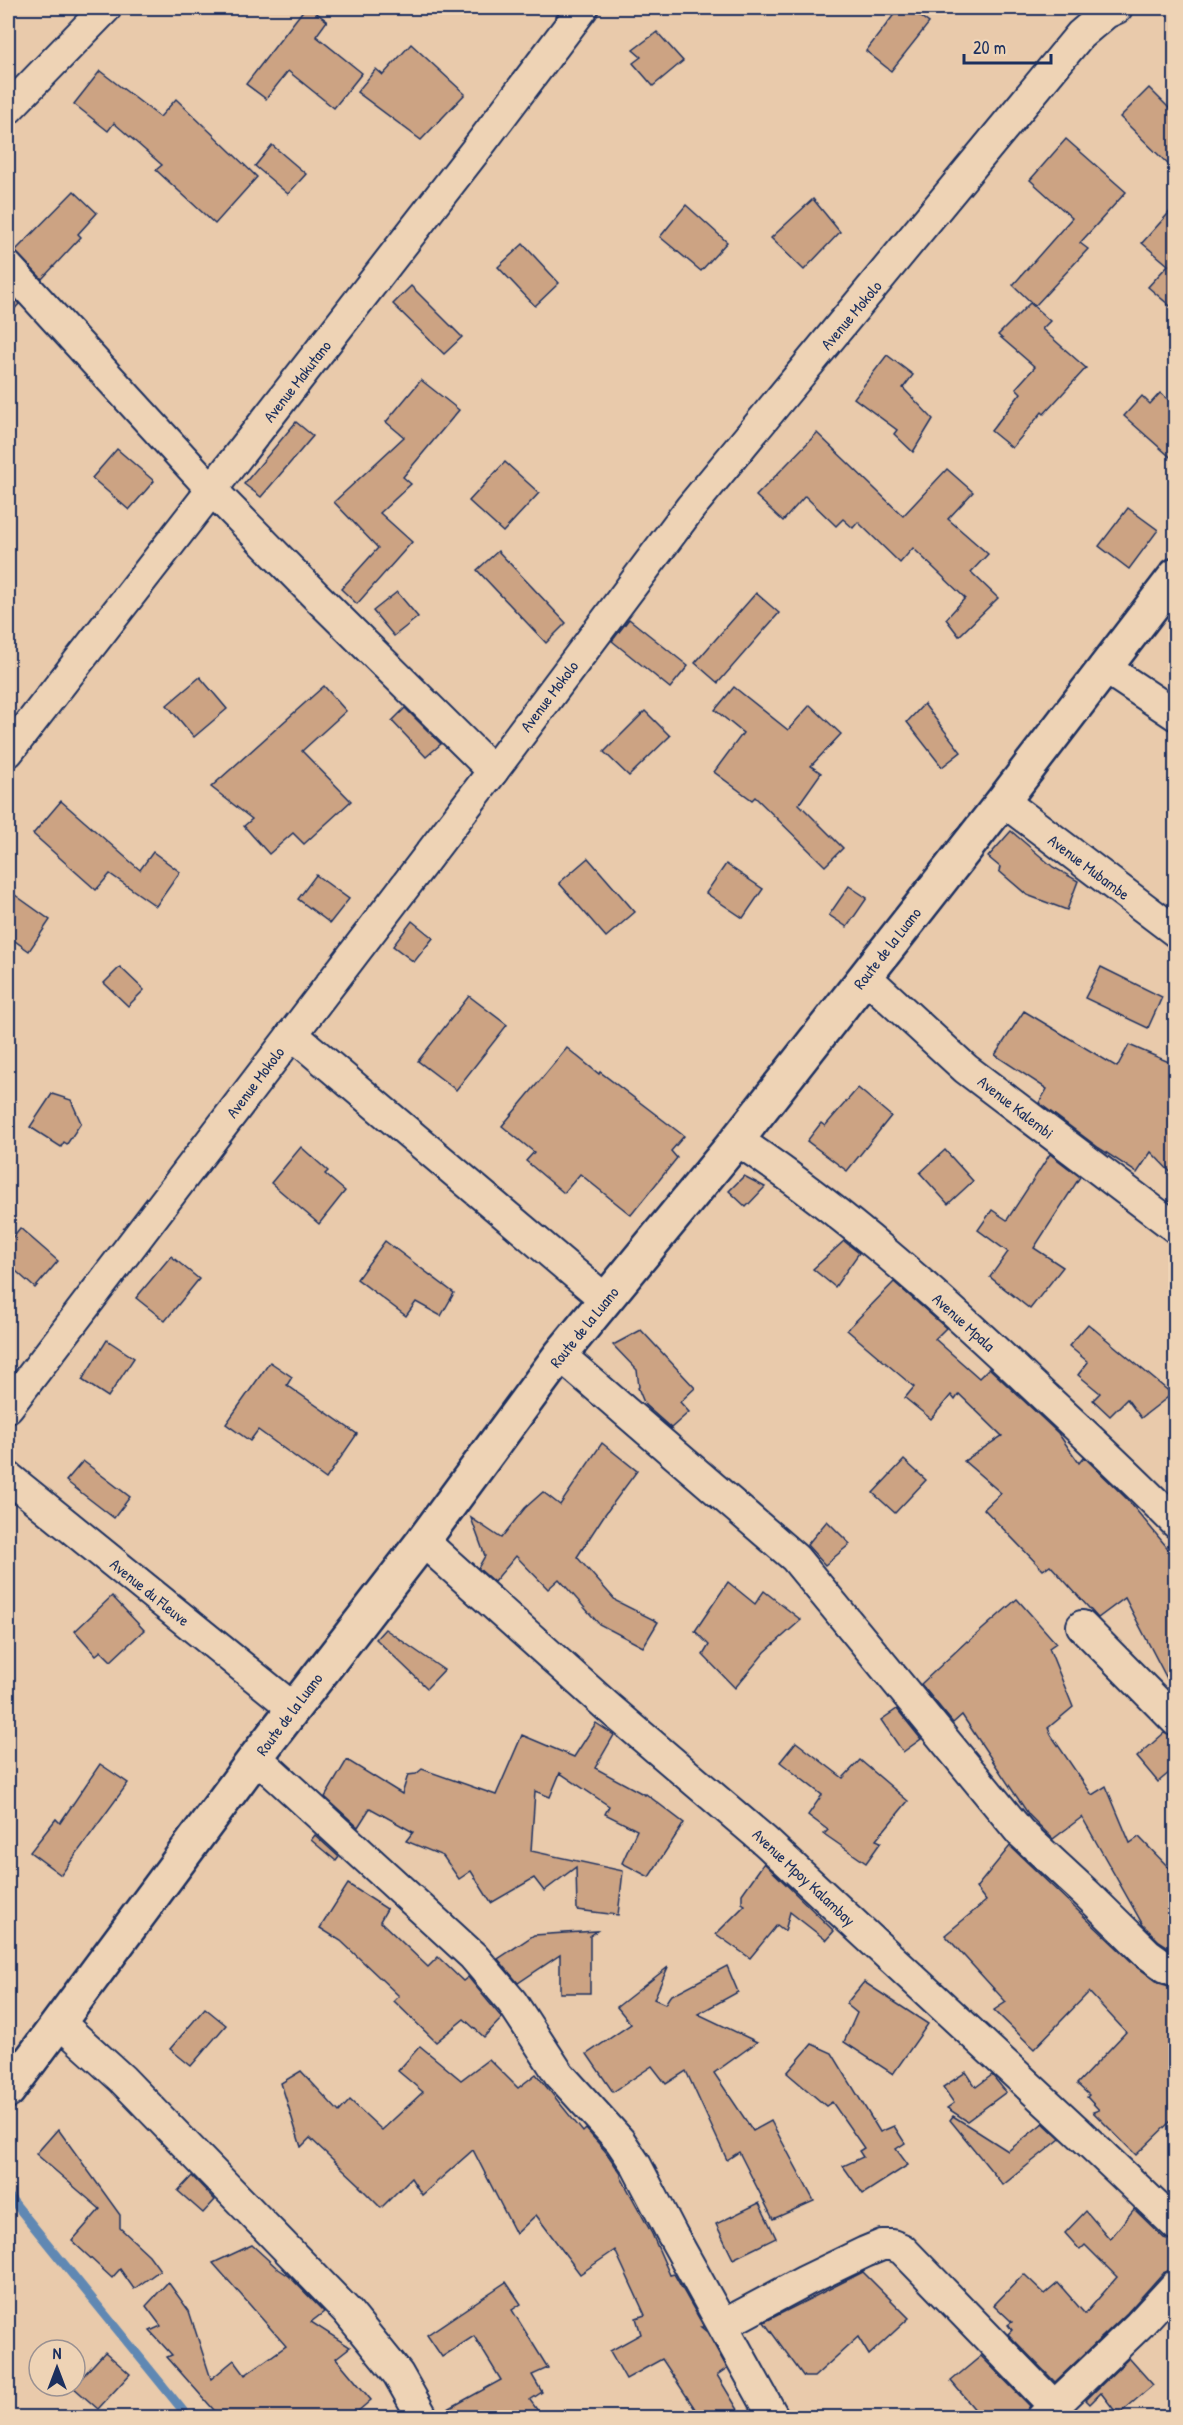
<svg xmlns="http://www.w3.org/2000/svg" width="1183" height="2425" viewBox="0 0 1183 2425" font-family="'Patrick Hand',sans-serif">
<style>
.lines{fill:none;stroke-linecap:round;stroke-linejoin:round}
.stream{stroke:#6188b3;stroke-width:9}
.building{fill:#cca383;stroke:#1b2f5e;stroke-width:1.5}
.street-casing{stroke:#1b2f5e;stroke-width:34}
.secondary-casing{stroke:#1b2f5e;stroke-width:38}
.street{stroke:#eed3b5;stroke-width:30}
.secondary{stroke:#eed3b5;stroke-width:33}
.labels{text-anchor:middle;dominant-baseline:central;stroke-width:6;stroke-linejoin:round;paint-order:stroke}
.street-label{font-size:16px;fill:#1b2f5e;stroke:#eed3b5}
</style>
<rect width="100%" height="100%" fill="#e9caab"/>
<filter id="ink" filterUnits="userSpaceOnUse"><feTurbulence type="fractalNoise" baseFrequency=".0167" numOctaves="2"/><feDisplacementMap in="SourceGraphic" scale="12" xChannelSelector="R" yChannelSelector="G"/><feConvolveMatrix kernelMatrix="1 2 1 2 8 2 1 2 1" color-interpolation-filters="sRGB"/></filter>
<g filter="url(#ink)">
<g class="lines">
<!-- stream -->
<polyline class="stream" points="8,2195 189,2418"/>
</g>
<!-- building -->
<g class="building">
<polygon points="305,8 310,8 327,21 316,36 362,73 334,108 288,71 266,99 246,84"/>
<polygon points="899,8 909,8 929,23 891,71 866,51"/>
<polygon points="657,32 683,61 653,86 633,63 641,57 633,50"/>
<polygon points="411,44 465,94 421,140 357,92 376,69 383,75"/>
<polygon points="100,71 160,117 176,99 257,177 215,224 156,170 162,165 114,123 108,131 74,104"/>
<polygon points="1149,88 1176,115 1176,172 1120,117"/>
<polygon points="1066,139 1126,192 1080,243 1088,249 1035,306 1013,285 1072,218 1030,180"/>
<polygon points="272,145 306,174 288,194 255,166"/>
<polygon points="74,191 97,213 78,234 81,237 42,279 15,251"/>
<polygon points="813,199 840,232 804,270 771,238"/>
<polygon points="686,205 727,242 701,271 660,237"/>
<polygon points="1176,205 1176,311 1148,287 1168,265 1142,243"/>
<polygon points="523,244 559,283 535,306 498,267"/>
<polygon points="411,286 462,337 444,354 393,304"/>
<polygon points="8,292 19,304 8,316"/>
<polygon points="1030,303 1050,321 1042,329 1086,368 1044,414 1042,412 1012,448 991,431 1021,393 1016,388 1035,367 998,335"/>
<polygon points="887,355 913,375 903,388 933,419 913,452 894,434 897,430 854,398"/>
<polygon points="421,380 459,410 403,477 411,484 380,513 412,542 357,604 341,589 378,548 334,502 404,437 386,422"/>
<polygon points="1160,393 1176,406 1176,462 1124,416 1142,396 1150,404"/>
<polygon points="296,422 313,436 261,497 244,484"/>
<polygon points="817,433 903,516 947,469 973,492 948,519 988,554 971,572 998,598 959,636 946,619 965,598 913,548 900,563 858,522 853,528 843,519 836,526 805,496 783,521 756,496"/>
<polygon points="117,449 154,481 129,510 92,478"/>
<polygon points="505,462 539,493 503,532 469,501"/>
<polygon points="1128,508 1158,530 1129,569 1099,546"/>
<polygon points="498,551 566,623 546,643 477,570"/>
<polygon points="397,592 418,617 394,636 373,611"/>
<polygon points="756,593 779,613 718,683 695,663"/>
<polygon points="629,619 688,666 670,688 612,641"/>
<polygon points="200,677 227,709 194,737 167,705"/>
<polygon points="324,686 346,711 302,751 351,801 304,844 293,833 269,854 244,826 252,819 211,787"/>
<polygon points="734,687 788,730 810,705 841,734 811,766 821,773 799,804 843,848 825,866 755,797 752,800 714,772 743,733 715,710"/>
<polygon points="924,704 961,752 942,767 907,722"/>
<polygon points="405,708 441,744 426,757 392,721"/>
<polygon points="645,711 670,736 629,776 604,752"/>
<polygon points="61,801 140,870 153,852 180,872 156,906 110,874 96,890 33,834"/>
<polygon points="1011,831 1053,867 1078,881 1067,910 1027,895 999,871 1000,867 988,857"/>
<polygon points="588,858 635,912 606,937 559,883"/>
<polygon points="726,864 763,889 743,918 706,893"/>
<polygon points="316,875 349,899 330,923 298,899"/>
<polygon points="849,886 867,898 847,927 829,915"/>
<polygon points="8,890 50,920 29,951 8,936"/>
<polygon points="412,921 433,938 414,962 393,946"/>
<polygon points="120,967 144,990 128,1006 104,983"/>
<polygon points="1101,967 1162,997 1148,1028 1085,998"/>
<polygon points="469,996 507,1025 456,1090 418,1061"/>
<polygon points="1024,1011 1117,1067 1129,1045 1176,1065 1176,1178 1151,1152 1137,1173 1099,1148 1039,1103 1047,1089 995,1055"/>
<polygon points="567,1048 599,1074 600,1072 684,1136 671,1151 677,1158 631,1215 580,1174 564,1193 526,1161 534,1152 502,1126"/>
<polygon points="858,1088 891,1116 847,1171 807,1141 821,1123 825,1126"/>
<polygon points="52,1094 71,1100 81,1123 67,1144 64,1142 61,1147 30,1127"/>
<polygon points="301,1147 328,1171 325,1174 345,1191 319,1224 271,1183"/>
<polygon points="945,1150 973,1181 948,1204 920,1173"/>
<polygon points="1050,1154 1080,1177 1034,1248 1063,1267 1030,1309 990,1277 1008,1252 978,1230 992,1210 1007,1220"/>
<polygon points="744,1176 765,1187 746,1207 729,1191"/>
<polygon points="20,1228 58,1261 35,1288 8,1264 8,1243"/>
<polygon points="385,1241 454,1293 441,1316 416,1302 406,1316 357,1279"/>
<polygon points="844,1241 859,1253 835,1287 813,1269"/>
<polygon points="171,1256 199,1279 165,1321 136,1298"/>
<polygon points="894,1282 946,1328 935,1339 979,1378 989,1368 1058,1433 1079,1463 1084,1457 1127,1499 1176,1558 1176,1696 1125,1598 1098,1618 1050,1565 1043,1570 984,1509 1001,1493 964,1461 1002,1436 959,1394 955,1400 951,1395 931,1419 905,1398 914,1387 847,1330"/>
<polygon points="1088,1324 1172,1394 1141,1418 1127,1399 1110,1416 1093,1400 1100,1393 1078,1375 1088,1362 1069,1346"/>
<polygon points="641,1330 695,1388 680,1402 689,1412 671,1428 645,1405 638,1388 639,1387 637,1370 613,1345"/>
<polygon points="107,1340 134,1358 108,1397 82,1380"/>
<polygon points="270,1362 292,1377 287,1385 357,1434 326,1479 258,1430 250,1441 226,1424"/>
<polygon points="602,1443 637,1471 603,1517 577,1557 616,1601 658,1622 643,1647 599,1624 559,1579 548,1589 516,1556 494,1582 478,1568 485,1556 471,1518 501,1538 525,1508 543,1492 560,1505"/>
<polygon points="904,1460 926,1480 895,1513 873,1493"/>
<polygon points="83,1461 130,1497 114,1518 66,1481"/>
<polygon points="827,1521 850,1544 825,1565 807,1545"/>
<polygon points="728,1582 755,1604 764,1591 801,1620 765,1652 735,1688 703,1655 709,1645 695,1631"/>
<polygon points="112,1596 144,1630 111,1661 101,1651 96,1655 75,1631"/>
<polygon points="1017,1599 1056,1643 1049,1648 1073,1707 1048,1728 1051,1735 1092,1795 1106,1786 1130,1843 1139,1837 1176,1875 1176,1952 1159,1941 1143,1925 1082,1817 1053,1839 1029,1815 962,1715 953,1723 921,1684 967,1641 968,1642"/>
<polygon points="385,1629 444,1670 427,1688 376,1639"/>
<polygon points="897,1709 921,1739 903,1752 881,1720"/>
<polygon points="596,1723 614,1735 595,1768 645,1795 646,1794 684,1823 649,1877 622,1863 637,1830 605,1814 609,1806 560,1773 550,1797 535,1791 531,1851 623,1871 618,1915 577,1910 576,1867 544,1891 534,1878 491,1903 471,1871 459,1879 443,1856 406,1841 413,1832 370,1808 358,1827 325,1797 347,1760 402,1794 408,1775 416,1774 422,1769 496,1795 522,1735 574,1757"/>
<polygon points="1164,1733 1176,1738 1176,1767 1158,1782 1137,1757"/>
<polygon points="796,1742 843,1778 860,1760 908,1801 876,1840 881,1842 866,1863 824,1834 828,1830 808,1815 822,1795 780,1762"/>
<polygon points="100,1764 128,1783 61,1875 30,1852 56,1819 60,1823"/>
<polygon points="315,1835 339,1857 336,1861 311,1840"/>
<polygon points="1010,1846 1136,1966 1159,1983 1176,1988 1176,2116 1136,2155 1093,2112 1099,2110 1087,2097 1089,2095 1077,2084 1126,2032 1089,1992 1034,2049 994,2010 1006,2002 945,1935 986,1901 976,1888"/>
<polygon points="764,1863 834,1931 826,1940 790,1912 785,1931 777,1925 750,1958 716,1934 745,1905 742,1903 742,1894"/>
<polygon points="348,1884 387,1909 380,1921 428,1967 438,1957 463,1981 468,1977 502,2018 484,2037 464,2019 436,2042 394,2001 399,1996 341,1941 320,1928"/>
<polygon points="597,1931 590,1936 590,1993 560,1993 560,1955 518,1983 498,1959 534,1935"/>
<polygon points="727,1966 738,1992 698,2014 757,2042 714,2073 753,2131 771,2121 814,2201 773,2219 739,2152 727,2160 686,2071 666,2084 652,2066 613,2092 587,2054 631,2024 617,2007 668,1967 654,1999 665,2004 670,1996"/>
<polygon points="864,1982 928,2024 893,2074 844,2042 857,2013 846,2004"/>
<polygon points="205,2008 226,2025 191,2066 170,2049"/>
<polygon points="812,2044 832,2053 880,2132 894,2126 905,2143 896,2149 908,2165 863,2194 843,2166 863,2157 859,2151 864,2148 832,2102 826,2106 787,2073"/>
<polygon points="420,2046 461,2080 489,2059 518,2088 536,2074 583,2132 586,2129 606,2152 621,2174 621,2177 652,2234 670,2275 674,2274 704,2327 701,2327 707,2332 727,2368 717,2375 743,2418 701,2418 662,2359 626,2379 610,2351 641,2334 636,2318 645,2315 615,2250 580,2274 536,2215 516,2234 473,2150 422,2195 411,2178 381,2208 359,2186 360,2185 310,2138 301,2147 281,2083 301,2071 339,2112 350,2100 382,2130 423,2092 398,2071"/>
<polygon points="966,2072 976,2087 992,2075 1006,2092 967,2121 947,2108 954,2103 943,2087"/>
<polygon points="953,2116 1008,2151 1043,2123 1060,2139 1003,2185 950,2120"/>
<polygon points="58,2129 120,2215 120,2228 149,2255 160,2270 134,2289 120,2269 112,2278 72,2241 100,2209 36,2154"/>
<polygon points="192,2176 215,2200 203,2213 178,2191"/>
<polygon points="759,2203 776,2238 733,2259 716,2224"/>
<polygon points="1134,2209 1164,2238 1176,2242 1176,2268 1163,2273 1127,2313 1055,2382 1008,2334 1012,2330 1008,2325 1012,2322 994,2305 1024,2274 1045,2294 1058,2283 1085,2314 1117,2277 1085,2245 1080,2250 1065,2233 1086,2211 1110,2239"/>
<polygon points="252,2245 277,2268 289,2276 324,2312 311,2322 350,2347 336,2358 371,2400 350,2418 221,2418 167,2357 172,2355 150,2331 161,2326 146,2306 168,2282 189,2311 211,2379 234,2360 245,2375 286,2346 213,2263"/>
<polygon points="863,2272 909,2318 869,2355 858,2337 814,2377 804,2377 764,2322"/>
<polygon points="506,2282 521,2304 512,2310 548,2368 532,2375 542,2392 530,2400 543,2418 440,2418 439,2414 501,2380 474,2336 442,2357 427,2335"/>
<polygon points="105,2352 130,2374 98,2409 73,2387"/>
<polygon points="981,2356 1030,2406 1021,2418 982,2418 951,2381"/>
<polygon points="1129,2358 1153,2385 1118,2415 1101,2393 1090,2404 1086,2400"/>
</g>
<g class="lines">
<!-- street casing -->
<g class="street-casing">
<g id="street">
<polyline points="8,109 106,8"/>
<polyline points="8,267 212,490 315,595 493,771"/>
<polyline points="1104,667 1176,715"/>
<polyline points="8,752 475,151 583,8"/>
<polyline points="1003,801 1176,932"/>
<polyline points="865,976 966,1069 1176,1228"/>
<polyline points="292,1034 606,1300"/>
<path d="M737,1140C842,1210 936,1294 1028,1381C1077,1427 1128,1474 1176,1523"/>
<polyline points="560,1355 795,1558 1020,1832 1087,1894 1148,1954 1166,1967 1176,1971"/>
<polyline points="8,1407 493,771 691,507 1080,35 1106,13 1117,8"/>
<polyline points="8,1477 293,1708"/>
<polyline points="423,1541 609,1708 765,1841 1076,2130 1176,2225"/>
<polyline points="1082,1626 1176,1721"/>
<polyline points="256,1757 473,1956 512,2002 559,2074 620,2141 636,2165 672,2234 774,2418"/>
<polyline points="60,2023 122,2079 347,2311 398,2374 423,2418"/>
<polyline points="723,2325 805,2281 865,2252 882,2245 892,2245 902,2249 1054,2406"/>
<polyline points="1042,2418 1139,2325 1176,2285"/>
</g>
</g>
<!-- secondary casing -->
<g class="secondary-casing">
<polyline id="secondary" points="8,2091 256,1757 423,1541 560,1355 737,1140 1003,801 1176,575"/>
</g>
<!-- street -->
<use href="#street" class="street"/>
<!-- secondary -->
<use href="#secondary" class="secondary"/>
</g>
</g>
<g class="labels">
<!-- street labels -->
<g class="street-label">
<text transform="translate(851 315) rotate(-50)">Avenue Mokolo</text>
<text transform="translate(297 381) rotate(-52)">Avenue Makutano</text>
<text transform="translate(549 696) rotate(-53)">Avenue Mokolo</text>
<text transform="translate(1089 867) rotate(37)">Avenue Mubambe</text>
<text transform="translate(887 948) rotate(-52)">Route de la Luano</text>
<text transform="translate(255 1082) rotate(-53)">Avenue Mokolo</text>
<text transform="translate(1016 1107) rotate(38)">Avenue Kalembi</text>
<text transform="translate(964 1322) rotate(42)">Avenue Mpala</text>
<text transform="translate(584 1327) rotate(-51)">Route de la Luano</text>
<text transform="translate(150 1592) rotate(39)">Avenue du Fleuve</text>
<text transform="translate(289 1714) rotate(-53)">Route de la Luano</text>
<text transform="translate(804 1877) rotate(43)">Avenue Mpoy Kalambay</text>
</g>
</g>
<!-- margin -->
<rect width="1183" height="2425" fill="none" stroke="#eed3b5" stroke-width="30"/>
<rect x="15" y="15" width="1153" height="2395" fill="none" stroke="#1b2f5e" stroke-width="2" filter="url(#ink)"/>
<!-- north arrow -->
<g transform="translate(57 2368)"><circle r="28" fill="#eed3b5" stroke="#9a9192" stroke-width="1.5"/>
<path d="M0-4.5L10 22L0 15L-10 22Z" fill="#1b2f5e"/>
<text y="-9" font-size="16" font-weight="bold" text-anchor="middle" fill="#1b2f5e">N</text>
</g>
<!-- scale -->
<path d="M964 54v9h87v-9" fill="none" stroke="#1b2f5e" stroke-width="3"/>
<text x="973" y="54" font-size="18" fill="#1b2f5e" stroke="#eed3b5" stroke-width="4.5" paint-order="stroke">20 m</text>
</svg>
